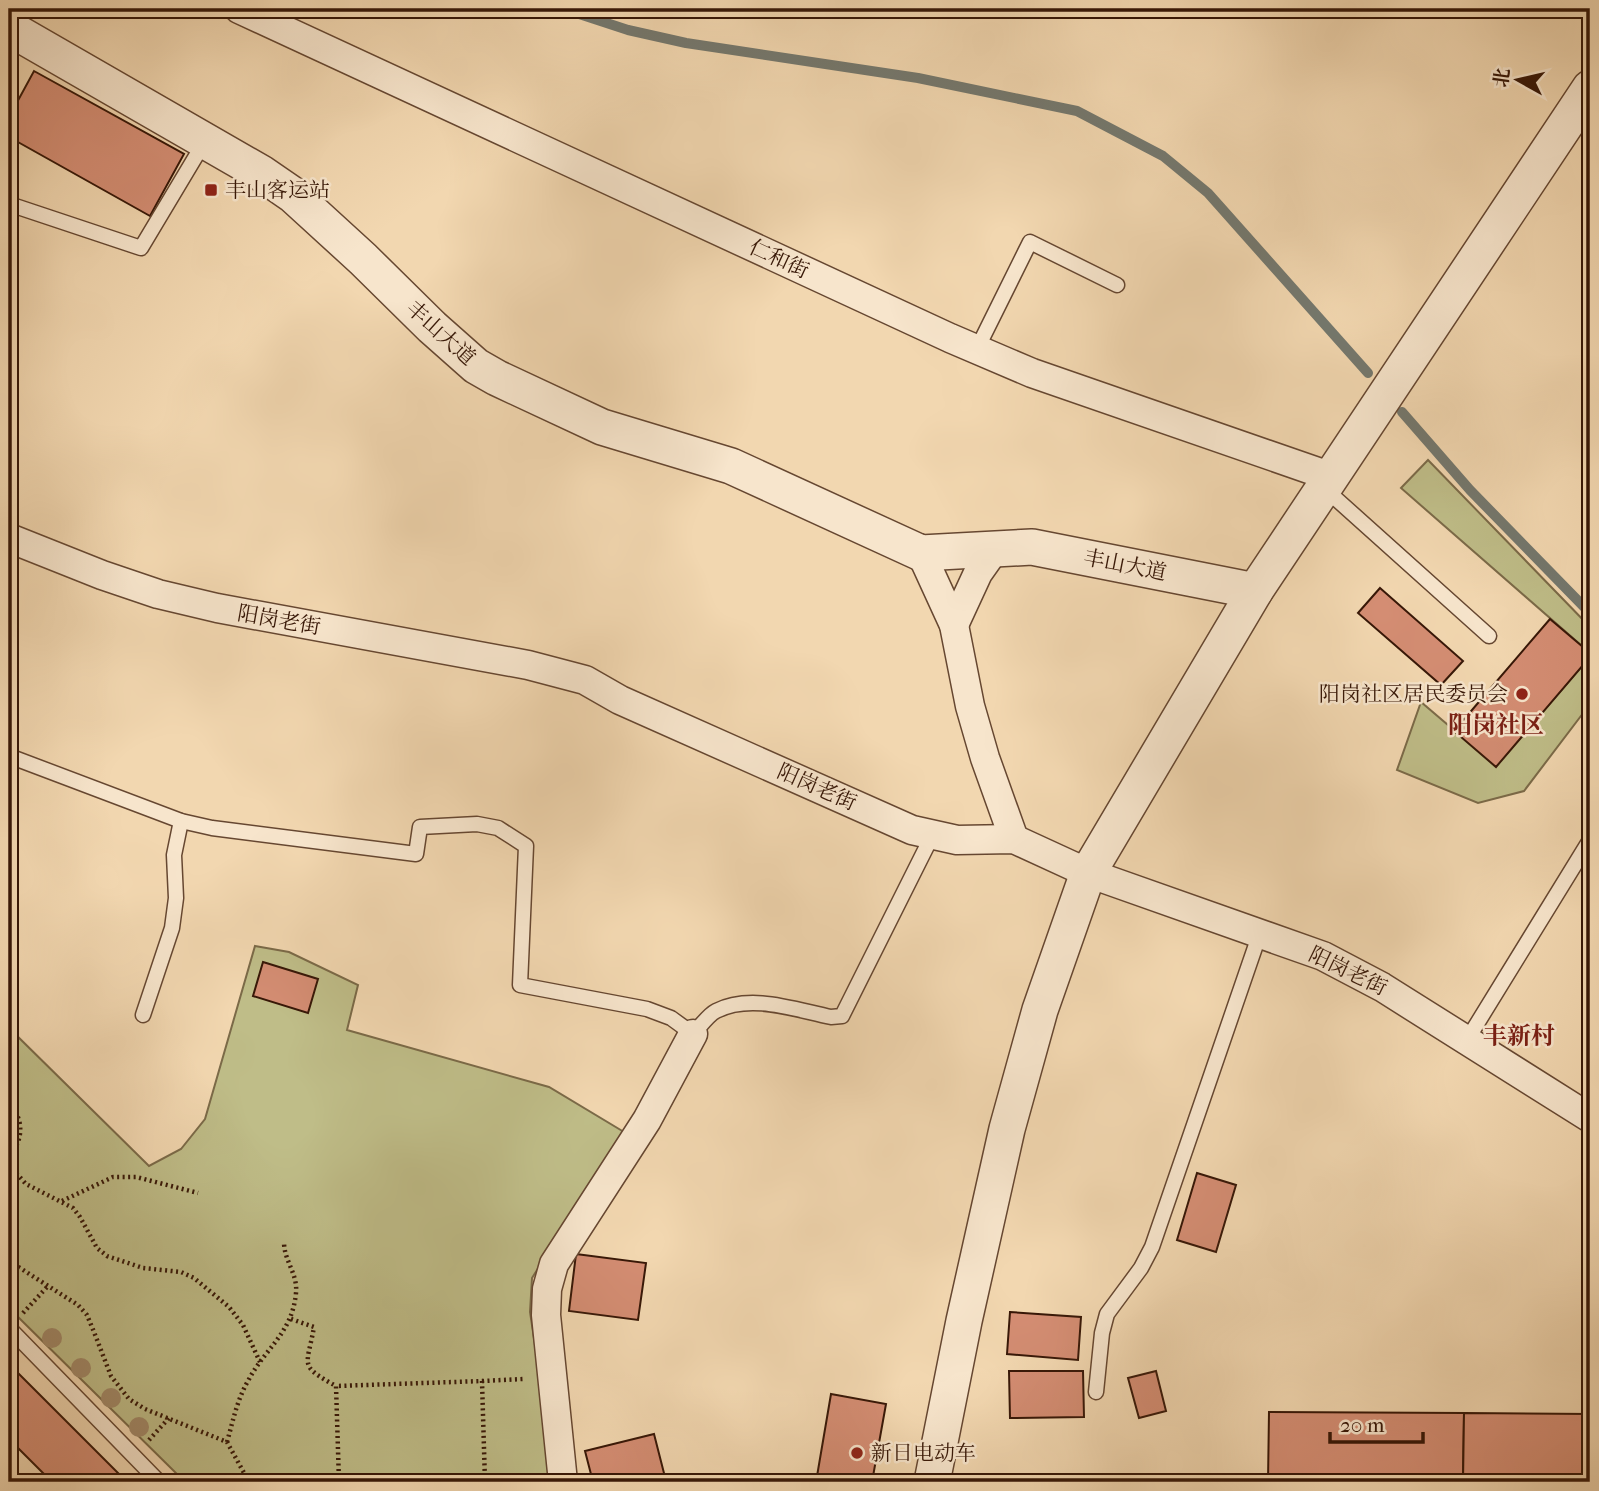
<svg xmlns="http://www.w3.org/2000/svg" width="1599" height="1491" viewBox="0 0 1599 1491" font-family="'IM FELL French Canon','Noto Serif SC',serif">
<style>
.green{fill:#bfbd88;stroke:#7b6a48;stroke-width:2}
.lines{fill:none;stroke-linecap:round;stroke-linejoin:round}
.stream{stroke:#74786e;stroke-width:10}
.building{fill:#d48d73;stroke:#371707;stroke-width:2}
.service-casing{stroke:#664731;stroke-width:17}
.minor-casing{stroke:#664731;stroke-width:31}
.tertiary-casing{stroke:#664731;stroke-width:38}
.path{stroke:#371707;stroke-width:4.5;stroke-dasharray:2 3.5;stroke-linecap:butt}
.service{stroke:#f7e5cc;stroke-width:14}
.minor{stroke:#f7e5cc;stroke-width:28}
.tertiary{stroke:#f7e5cc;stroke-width:35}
.tree{fill:#a28968}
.poi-dot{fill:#8f2418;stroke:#f7e5cc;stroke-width:2.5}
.labels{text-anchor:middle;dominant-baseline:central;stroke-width:5;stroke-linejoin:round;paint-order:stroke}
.poi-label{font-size:21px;fill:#371707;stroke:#f7e5cc;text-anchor:start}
.street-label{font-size:21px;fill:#371707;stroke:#f7e5cc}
.quarter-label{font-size:24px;font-weight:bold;fill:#7a1f14;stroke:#f7e5cc}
</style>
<rect width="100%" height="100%" fill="#f2d7b0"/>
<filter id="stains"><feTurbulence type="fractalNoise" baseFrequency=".00286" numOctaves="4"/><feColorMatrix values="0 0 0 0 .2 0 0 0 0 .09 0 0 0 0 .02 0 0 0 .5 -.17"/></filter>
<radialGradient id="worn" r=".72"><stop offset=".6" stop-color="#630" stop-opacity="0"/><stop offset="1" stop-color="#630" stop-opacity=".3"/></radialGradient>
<!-- green -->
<g class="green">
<polygon points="1428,460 1590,627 1590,653 1401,488"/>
<polygon points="1590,657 1590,704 1524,791 1478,803 1397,770 1421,702 1496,766"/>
<polygon points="255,946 289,952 358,985 347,1030 549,1087 624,1132 532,1278 530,1312 540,1378 549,1482 185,1482 9,1308 9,1028 149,1166 181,1149 205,1119"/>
</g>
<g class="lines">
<!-- stream -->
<g class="stream">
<polyline points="564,9 628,30 686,43 918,78 1077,111 1163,156 1208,193 1368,373"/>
<polyline points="1402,412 1470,490 1590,613"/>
</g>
</g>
<!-- building -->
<g class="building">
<polygon points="34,71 184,154 150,216 9,137 9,117"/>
<polygon points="1380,588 1463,661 1441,685 1358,613"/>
<polygon points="1550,619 1590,653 1590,657 1496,767 1454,731"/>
<polygon points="263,962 318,979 308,1013 253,996"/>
<polygon points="1197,1173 1236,1185 1216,1252 1177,1240"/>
<polygon points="576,1254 646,1263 638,1320 569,1311"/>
<polygon points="1010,1312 1081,1317 1078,1360 1007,1354"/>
<polygon points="9,1364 127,1482 52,1482 9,1439"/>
<polygon points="1009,1371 1083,1371 1084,1417 1010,1418"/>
<polygon points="1156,1371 1166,1411 1139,1418 1128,1378"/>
<polygon points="831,1394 886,1404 872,1482 816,1482"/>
<polygon points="1269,1412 1464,1413 1463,1482 1268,1482"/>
<polygon points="1464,1413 1590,1414 1590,1482 1463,1482"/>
<polygon points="654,1434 666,1481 593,1482 585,1451"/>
</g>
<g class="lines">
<!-- service casing -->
<g class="service-casing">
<g id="service">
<polyline points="9,204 141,248 205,141"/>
<polyline points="977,349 1030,242 1117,285"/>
<polyline points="1324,488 1489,636"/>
<path d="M9,756L181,821L212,828L416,854L420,827L477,824L498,828L526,846L520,985L647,1009L671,1018L693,1034C700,1027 708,1015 716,1011C751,993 796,1010 831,1017L842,1016L932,836"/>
<polyline points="143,1015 172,928 176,898 174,855 181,821"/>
<polyline points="1467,1040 1590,840"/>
<polyline points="9,1328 159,1482"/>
<polyline points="1096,1392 1102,1333 1107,1314 1141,1268 1152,1247 1260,933"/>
</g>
</g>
<!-- minor casing -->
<g class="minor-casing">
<g id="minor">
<polyline points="239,9 950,338 1032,373 1332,477"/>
<polyline points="9,538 102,575 158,594 217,608 528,665 585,680 620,700 912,830 957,840 1014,839 1088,873 1323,956 1382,987 1590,1118"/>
<polyline points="921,553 954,625 970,706 985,758 1014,839"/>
<polyline points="954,625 978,573 995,549"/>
<polyline points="563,1482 546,1315 547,1289 554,1264 647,1120 693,1034"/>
</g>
</g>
<!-- tertiary casing -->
<g class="tertiary-casing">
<g id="tertiary">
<polyline points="9,28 261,173 293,195 363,259 432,327 476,366 497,378 602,427 731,466 921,553 1032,547 1255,591"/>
<polyline points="932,1482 964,1321 1007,1129 1040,1010 1088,873 1255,591 1590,88"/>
</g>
</g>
<!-- path -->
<g class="path">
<path d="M9,1103C24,1119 24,1140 9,1156"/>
<polyline points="9,1165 26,1184 73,1208 80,1217 97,1248 107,1256 143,1268 181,1272 194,1278 229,1307 243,1325 260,1362"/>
<polyline points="62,1201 113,1177 136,1177 198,1193"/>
<polyline points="9,1261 78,1305 87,1315 94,1332 111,1376 129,1399 145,1409 227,1442 249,1482"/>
<polyline points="23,1313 48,1286"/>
<path d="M291,1319L314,1327C307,1367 298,1365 336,1386"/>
<polyline points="482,1381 523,1379"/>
<polyline points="149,1440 169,1418"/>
<path d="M227,1442C233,1421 237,1400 248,1381C265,1348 292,1334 296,1293C298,1274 284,1261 284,1242"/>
<polyline points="339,1482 336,1386 482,1381 485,1482"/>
</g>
<!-- service -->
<use href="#service" class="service"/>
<!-- minor -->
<use href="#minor" class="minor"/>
<!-- tertiary -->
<use href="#tertiary" class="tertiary"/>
</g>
<!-- trees -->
<g class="tree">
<circle cx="52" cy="1338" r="10"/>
<circle cx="81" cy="1368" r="10"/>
<circle cx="111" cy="1398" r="10"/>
<circle cx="139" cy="1427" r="10"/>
</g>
<!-- markers -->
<g class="poi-dot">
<rect x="204" y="183" width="14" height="14" rx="3.5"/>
<circle cx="1522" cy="694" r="7"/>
<circle cx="857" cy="1453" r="7"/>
</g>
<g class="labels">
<!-- poi labels -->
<g class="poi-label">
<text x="225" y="190">丰山客运站</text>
<text x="1508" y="694" text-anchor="end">阳岗社区居民委员会</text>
<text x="871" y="1453">新日电动车</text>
</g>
<!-- street labels -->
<g class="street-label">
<text transform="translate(779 259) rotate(25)">仁和街</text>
<text transform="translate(441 333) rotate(42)">丰山大道</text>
<text transform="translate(1125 565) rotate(11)">丰山大道</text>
<text transform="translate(279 620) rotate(10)">阳岗老街</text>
<text transform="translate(817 787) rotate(24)">阳岗老街</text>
<text transform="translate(1348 971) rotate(26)">阳岗老街</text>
</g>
<!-- quarter labels -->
<g class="quarter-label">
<text x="1496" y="725">阳岗社区</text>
<text x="1519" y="1036">丰新村</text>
</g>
</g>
<!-- margin -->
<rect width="1599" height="1491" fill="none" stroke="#f2d7b0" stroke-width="35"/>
<rect x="10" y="10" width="1578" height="1470" fill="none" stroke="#371707" stroke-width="3.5"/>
<rect x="18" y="18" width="1564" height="1456" fill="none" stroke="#371707" stroke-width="2"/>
<!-- north arrow -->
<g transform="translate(1518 80) rotate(278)" stroke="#f7e5cc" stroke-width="5" paint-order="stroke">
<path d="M0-5L12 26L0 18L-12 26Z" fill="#371707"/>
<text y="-10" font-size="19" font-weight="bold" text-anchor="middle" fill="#371707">北</text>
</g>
<!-- scale -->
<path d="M1330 1432v10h93v-10" fill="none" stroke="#371707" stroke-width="3.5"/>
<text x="1340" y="1432" font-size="21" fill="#371707" stroke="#f7e5cc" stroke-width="5" paint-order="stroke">20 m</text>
<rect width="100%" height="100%" filter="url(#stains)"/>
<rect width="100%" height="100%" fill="url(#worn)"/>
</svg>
